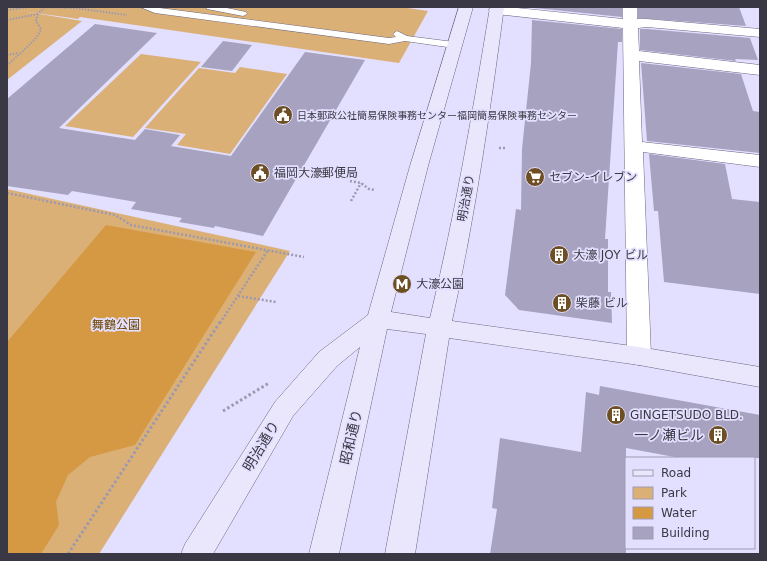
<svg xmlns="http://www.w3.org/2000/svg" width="767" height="561" viewBox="0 0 767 561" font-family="'DejaVu Sans','Noto Sans JP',sans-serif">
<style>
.green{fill:#dbb077}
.water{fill:#d59944}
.building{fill:#a7a2c0}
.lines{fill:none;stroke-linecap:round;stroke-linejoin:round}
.lane-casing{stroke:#696580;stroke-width:1}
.street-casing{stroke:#696580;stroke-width:1}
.secondary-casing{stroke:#696580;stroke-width:1}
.path-far2{stroke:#9c99af;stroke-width:2;stroke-dasharray:1.5 1.5;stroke-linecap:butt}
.path-far1{stroke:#9c99af;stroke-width:2.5;stroke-dasharray:2 2;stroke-linecap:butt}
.path{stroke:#9c99af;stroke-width:3;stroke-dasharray:2.5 2.5;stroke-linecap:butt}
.lane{fill:#fff;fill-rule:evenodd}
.street{fill:#fff;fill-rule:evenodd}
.secondary{fill:#eae6fc;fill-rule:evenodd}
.labels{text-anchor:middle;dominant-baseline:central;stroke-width:3.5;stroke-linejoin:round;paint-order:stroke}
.far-poi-label{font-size:10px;fill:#3a3844;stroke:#e3dffe;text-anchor:start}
.poi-label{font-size:12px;fill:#3a3844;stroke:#e3dffe;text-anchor:start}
.street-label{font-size:12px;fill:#3a3844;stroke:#e3dffe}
.park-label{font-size:12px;fill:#6d4600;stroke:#e3dffe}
.near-poi-label{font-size:14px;fill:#3a3844;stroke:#e3dffe;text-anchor:end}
.near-street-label{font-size:14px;fill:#3a3844;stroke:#e3dffe}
</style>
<rect width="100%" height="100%" fill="#e3dffe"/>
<!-- green -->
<g class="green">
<polygon points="7,7 401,7 428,11 399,63 80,17 78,19 22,11 82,21 7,80"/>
<polygon points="141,54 201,62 133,137 65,126"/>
<polygon points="240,67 287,74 230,154 177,145 186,134 145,128 199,68 235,73"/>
<polygon points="7,189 290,251 99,554 7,554"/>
</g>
<!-- water -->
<polygon class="water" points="106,225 256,252 135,445 90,457 68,475 56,502 59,525 41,554 7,554 7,342"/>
<!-- building -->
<g class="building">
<polygon points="535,7 622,7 622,17 535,8"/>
<polygon points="638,7 739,7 746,26 638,18"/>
<polygon points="532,20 622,29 622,42 618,42 605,239 608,239 608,292 611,292 612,323 519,310 505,295 516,209 521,210 522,149 531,63"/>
<polygon points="95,24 157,33 59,128 135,140 145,129 180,135 171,146 231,156 305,52 365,60 263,236 215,226 214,228 179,222 182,218 131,209 136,202 72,191 68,195 7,186 7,99"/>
<polygon points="640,29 647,29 750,38 758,60 735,59 736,61 640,50"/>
<polygon points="223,41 252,45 232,71 201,67"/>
<polygon points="641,63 741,74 753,111 760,112 760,153 647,141"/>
<polygon points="649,154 725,164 732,199 760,202 760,294 664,282 658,211 654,211"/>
<polygon points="600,386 760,415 760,458 680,458 626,448 626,554 490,554 497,509 492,508 500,438 581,452 586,392 599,395"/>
</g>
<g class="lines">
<!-- lane casing -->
<g class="lane-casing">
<g id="lane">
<polygon points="140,7 152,7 389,38 396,37 393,34 397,31 407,36 454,42 458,45 454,48 405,41 389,44 155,13"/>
<polygon points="206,7 222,7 246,12 247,14 243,16 207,9"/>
</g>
</g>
<!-- street casing -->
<g class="street-casing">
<polygon id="street" points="491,7 507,7 623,19 623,7 637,7 637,19 647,19 760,29 760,37 647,27 638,28 639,51 760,65 760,75 639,61 642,142 760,155 760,167 643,152 651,356 648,363 639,365 630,363 627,356 623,28 496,14 491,13 489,10"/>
</g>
<!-- secondary casing -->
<g class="secondary-casing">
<path id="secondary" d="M459,7H473L428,166L391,312L430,318C455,215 473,111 490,7H504C490,112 475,217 452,321L639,347L760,367V387L639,365L449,338L415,554H385L426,334L387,329L339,554H309L360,347L337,366L293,416L213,554H181L185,544L275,402L319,352L368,315L410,166Z"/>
</g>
<!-- path-far2 -->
<g class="path-far2">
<polyline points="34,7 75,8 127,15"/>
<polyline points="7,10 30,7"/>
<polyline points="7,20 38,14"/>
<polyline points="7,55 18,53"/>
<path d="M7,66C16,56 38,40 41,29L36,21L38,14L44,8"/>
</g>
<!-- path-far1 -->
<g class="path-far1">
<polyline points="499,148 507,148"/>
<polyline points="350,181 361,183 369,189 375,190"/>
<polyline points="7,193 115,215 131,225 304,257"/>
<polyline points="351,201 361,183"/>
<polyline points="238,296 276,302"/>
<polyline points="220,323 268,250"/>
</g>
<!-- path -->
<g class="path">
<polyline points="223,411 269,383"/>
<polyline points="68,554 220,322"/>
</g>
<!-- lane -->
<use href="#lane" class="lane"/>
<!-- street -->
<use href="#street" class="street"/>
<!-- secondary -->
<use href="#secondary" class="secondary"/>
</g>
<!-- icons -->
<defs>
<g id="civic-disc" transform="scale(1)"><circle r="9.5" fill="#6e4f24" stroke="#e3dffe"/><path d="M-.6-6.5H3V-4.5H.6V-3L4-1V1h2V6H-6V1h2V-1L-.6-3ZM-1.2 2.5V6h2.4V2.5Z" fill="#fff"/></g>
<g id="supermarket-disc" transform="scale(1)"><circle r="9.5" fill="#6e4f24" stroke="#e3dffe"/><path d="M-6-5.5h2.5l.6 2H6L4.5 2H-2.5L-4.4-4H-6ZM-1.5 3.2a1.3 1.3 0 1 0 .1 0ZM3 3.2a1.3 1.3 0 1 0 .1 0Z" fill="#fff"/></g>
<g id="building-disc" transform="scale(1)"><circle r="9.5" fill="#6e4f24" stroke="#e3dffe"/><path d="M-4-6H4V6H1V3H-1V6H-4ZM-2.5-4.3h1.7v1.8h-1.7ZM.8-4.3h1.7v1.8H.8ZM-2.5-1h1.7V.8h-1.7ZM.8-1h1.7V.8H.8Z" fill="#fff"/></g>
<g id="metro-disc" transform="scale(1)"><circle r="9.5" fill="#6e4f24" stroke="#e3dffe"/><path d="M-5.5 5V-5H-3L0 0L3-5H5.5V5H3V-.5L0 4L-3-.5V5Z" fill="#fff"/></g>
</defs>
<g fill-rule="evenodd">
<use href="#civic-disc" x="283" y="115"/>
<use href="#civic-disc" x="260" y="173"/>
<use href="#supermarket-disc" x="535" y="177"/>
<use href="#building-disc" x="559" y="255"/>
<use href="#metro-disc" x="402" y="284"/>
<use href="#building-disc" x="562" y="303"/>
<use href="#building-disc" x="616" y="415"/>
<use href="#building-disc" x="718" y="435"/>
</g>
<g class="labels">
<!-- far-poi labels -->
<g class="far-poi-label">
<text x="297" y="115">日本郵政公社簡易保険事務センター福岡簡易保険事務センター</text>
</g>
<!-- poi labels -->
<g class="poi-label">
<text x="274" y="173">福岡大濠郵便局</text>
<text x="549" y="177">セブン-イレブン</text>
<text x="573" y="255">大濠 JOY ビル</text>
<text x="416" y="284">大濠公園</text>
<text x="576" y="303">柴藤 ビル</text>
<text x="630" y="415">GINGETSUDO BLD.</text>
</g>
<!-- street labels -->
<g class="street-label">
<text transform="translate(466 198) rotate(-80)">明治通り</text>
</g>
<!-- park labels -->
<g class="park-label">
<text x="116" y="325">舞鶴公園</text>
</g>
<!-- near-poi labels -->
<g class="near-poi-label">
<text x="704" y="435">一ノ瀬ビル</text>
</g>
<!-- near-street labels -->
<g class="near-street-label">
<text transform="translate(351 437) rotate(-77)">昭和通り</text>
<text transform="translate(261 446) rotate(-59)">明治通り</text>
</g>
</g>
<!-- border -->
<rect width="767" height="561" fill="none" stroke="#3a3844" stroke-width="16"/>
<!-- legend -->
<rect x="625" y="457" width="130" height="92" fill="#e3dffe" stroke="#9f9cb4"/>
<rect x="633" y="470" width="20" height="6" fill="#eae6fc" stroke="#9f9cb4"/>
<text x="661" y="477" font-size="12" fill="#3a3844">Road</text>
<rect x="633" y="487" width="20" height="12" fill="#dbb077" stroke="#9f9cb4"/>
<text x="661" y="497" font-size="12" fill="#3a3844">Park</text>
<rect x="633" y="507" width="20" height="12" fill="#d59944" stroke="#9f9cb4"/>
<text x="661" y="517" font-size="12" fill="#3a3844">Water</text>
<rect x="633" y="527" width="20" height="12" fill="#a7a2c0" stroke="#9f9cb4"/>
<text x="661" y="537" font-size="12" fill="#3a3844">Building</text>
</svg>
